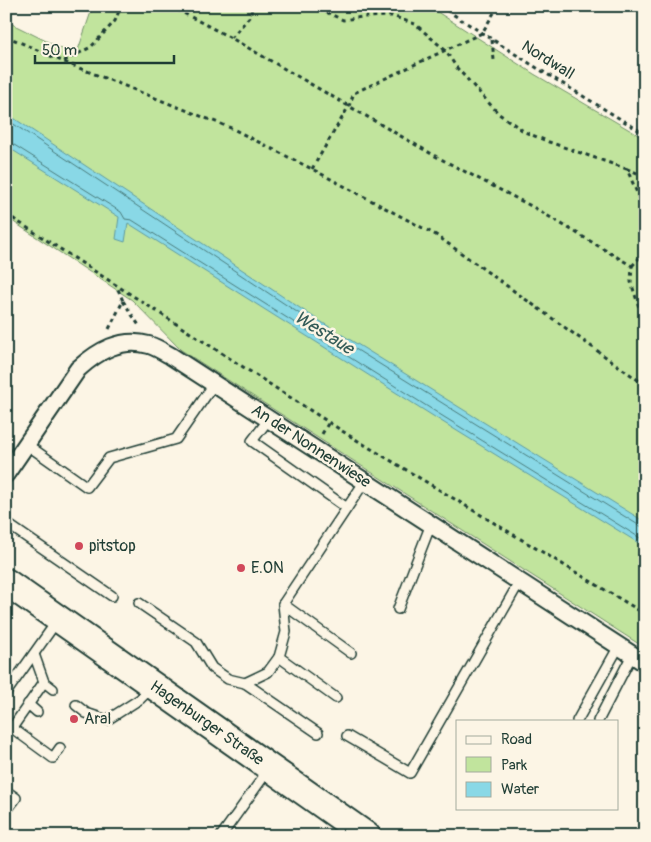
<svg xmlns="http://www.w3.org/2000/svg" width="651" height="842" viewBox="0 0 651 842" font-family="Pangolin,sans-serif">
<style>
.green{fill:#c1e49d;stroke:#709068}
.water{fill:#89d8e6;stroke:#5f9a9f}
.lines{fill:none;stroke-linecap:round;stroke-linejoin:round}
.shore{stroke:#497b7b;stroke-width:1}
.service-casing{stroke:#1f3d34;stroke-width:12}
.minor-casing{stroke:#1f3d34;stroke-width:20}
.primary-casing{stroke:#1f3d34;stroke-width:30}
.path{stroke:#1f3d34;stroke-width:3;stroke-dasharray:4 4;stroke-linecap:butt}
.service{stroke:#fcf5e5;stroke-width:9}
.minor{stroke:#fcf5e5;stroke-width:16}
.primary{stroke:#fcf5e5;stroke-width:26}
.poi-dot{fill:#d1495b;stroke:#fcf5e5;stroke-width:2}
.labels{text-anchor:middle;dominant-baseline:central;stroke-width:5;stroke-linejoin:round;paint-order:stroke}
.street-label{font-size:16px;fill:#1f3d34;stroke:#fcf5e5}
.poi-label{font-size:16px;fill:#1f3d34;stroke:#fcf5e5;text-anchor:start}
.water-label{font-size:18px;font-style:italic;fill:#345c58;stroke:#fcf5e5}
</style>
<rect width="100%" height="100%" fill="#fcf5e5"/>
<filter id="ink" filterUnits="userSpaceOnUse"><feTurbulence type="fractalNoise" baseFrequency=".02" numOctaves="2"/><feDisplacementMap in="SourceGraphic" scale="10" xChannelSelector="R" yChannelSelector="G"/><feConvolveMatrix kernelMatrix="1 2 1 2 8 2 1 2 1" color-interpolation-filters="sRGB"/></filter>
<g filter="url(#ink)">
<!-- green -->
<polygon class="green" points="93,6 428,6 534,74 645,139 645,648 181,350 132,300 6,217 6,21 76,56"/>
<!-- water -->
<polygon class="water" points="6,113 315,318 645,522 645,547 441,421 128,223 125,242 116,239 119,217 6,146"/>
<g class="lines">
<!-- shore -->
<g class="shore">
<polyline points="6,119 312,322 640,526 645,526"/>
<polyline points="6,143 11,143 121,212 125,219 132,220 444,417 645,541"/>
</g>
<!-- service casing -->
<g class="service-casing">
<g id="service">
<polyline points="269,419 252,441 347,508"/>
<polyline points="26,444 87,487 109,458 176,439 214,384"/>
<polyline points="6,523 112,596"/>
<polyline points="139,603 196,642 212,668 228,679 245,683"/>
<polyline points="283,604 286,632 279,657 336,698"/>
<polyline points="398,609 431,524"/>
<polyline points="351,653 283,604 365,481"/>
<polyline points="34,654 44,682 53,689"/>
<polyline points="279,657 268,672 245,683 318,733"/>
<polyline points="6,693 57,621"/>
<polyline points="28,704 37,712"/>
<polyline points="76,705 86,713 107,720 140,699 151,688"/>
<polyline points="577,721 619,646"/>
<polyline points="598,721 632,655"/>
<polyline points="12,728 53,758 60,748"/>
<polyline points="6,729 12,728 44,682"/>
<polyline points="347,736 410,773 520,581"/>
<polyline points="6,791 16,798 6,811"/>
<polyline points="221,836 269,769"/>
</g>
</g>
<!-- minor casing -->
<g class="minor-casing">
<path id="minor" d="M6,474L78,369C98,351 121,337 149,345C156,347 164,352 171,356L645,663"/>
</g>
<!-- primary casing -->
<g class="primary-casing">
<polyline id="primary" points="6,582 367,836"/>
</g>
<!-- path -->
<g class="path">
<polyline points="170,6 231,38 437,157 533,207 632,266 631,282 645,326"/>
<polyline points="322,6 324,11 343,20 362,17 392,16 415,24 445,50 457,68 499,114 525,132 549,142 627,169"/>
<polyline points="440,6 537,68 645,134"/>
<polyline points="6,36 64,62 231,128 312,169 436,235 645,385"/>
<polyline points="231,38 251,15 252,6"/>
<polyline points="492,40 494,60"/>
<polyline points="64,61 91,47 115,21 121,6"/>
<polyline points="312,169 349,106 354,93 482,33 498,6"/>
<polyline points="645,176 627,169 642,205 645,219"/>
<polyline points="6,214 350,436 645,614"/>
<polyline points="632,266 645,252"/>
<polyline points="123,301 140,327"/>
<polyline points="109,329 123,301 117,287"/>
<polyline points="322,434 329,422"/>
</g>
<!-- service -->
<use href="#service" class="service"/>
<!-- minor -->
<use href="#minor" class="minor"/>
<!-- primary -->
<use href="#primary" class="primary"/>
</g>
</g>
<!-- markers -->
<g class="poi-dot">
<circle cx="79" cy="546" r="5"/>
<circle cx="241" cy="568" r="5"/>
<circle cx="74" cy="719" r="5"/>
</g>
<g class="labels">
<!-- street labels -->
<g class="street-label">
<text transform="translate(548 60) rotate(32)">Nordwall</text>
<text transform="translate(311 446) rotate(33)">An der Nonnenwiese</text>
<text transform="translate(207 723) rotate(35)">Hagenburger Straße</text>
</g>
<!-- poi labels -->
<g class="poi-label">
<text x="89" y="546">pitstop</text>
<text x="251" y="568">E.ON</text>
<text x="84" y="719">Aral</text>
</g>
<!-- water labels -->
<g class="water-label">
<text transform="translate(324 333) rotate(32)">Westaue</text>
</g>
</g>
<!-- margin -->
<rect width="651" height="842" fill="none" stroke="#fcf5e5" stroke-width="25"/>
<rect x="12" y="12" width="626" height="817" fill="none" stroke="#1f3d34" stroke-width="2" filter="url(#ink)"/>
<!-- legend -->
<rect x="456" y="720" width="162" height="90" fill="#fcf5e5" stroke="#a4ab9e"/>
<rect x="466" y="736" width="25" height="8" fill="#fcf5e5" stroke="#a4ab9e"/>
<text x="501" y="744" font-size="15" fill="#1f3d34">Road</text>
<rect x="466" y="757" width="25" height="15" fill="#c1e49d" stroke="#a4ab9e"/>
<text x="501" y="770" font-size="15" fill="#1f3d34">Park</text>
<rect x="466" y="782" width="25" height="15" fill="#89d8e6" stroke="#a4ab9e"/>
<text x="501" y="794" font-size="15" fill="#1f3d34">Water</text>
<!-- scale -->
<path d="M35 55v8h139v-8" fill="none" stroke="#1f3d34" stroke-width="2.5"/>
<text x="42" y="55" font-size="15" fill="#1f3d34" stroke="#fcf5e5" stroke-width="4" paint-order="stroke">50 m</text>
</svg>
